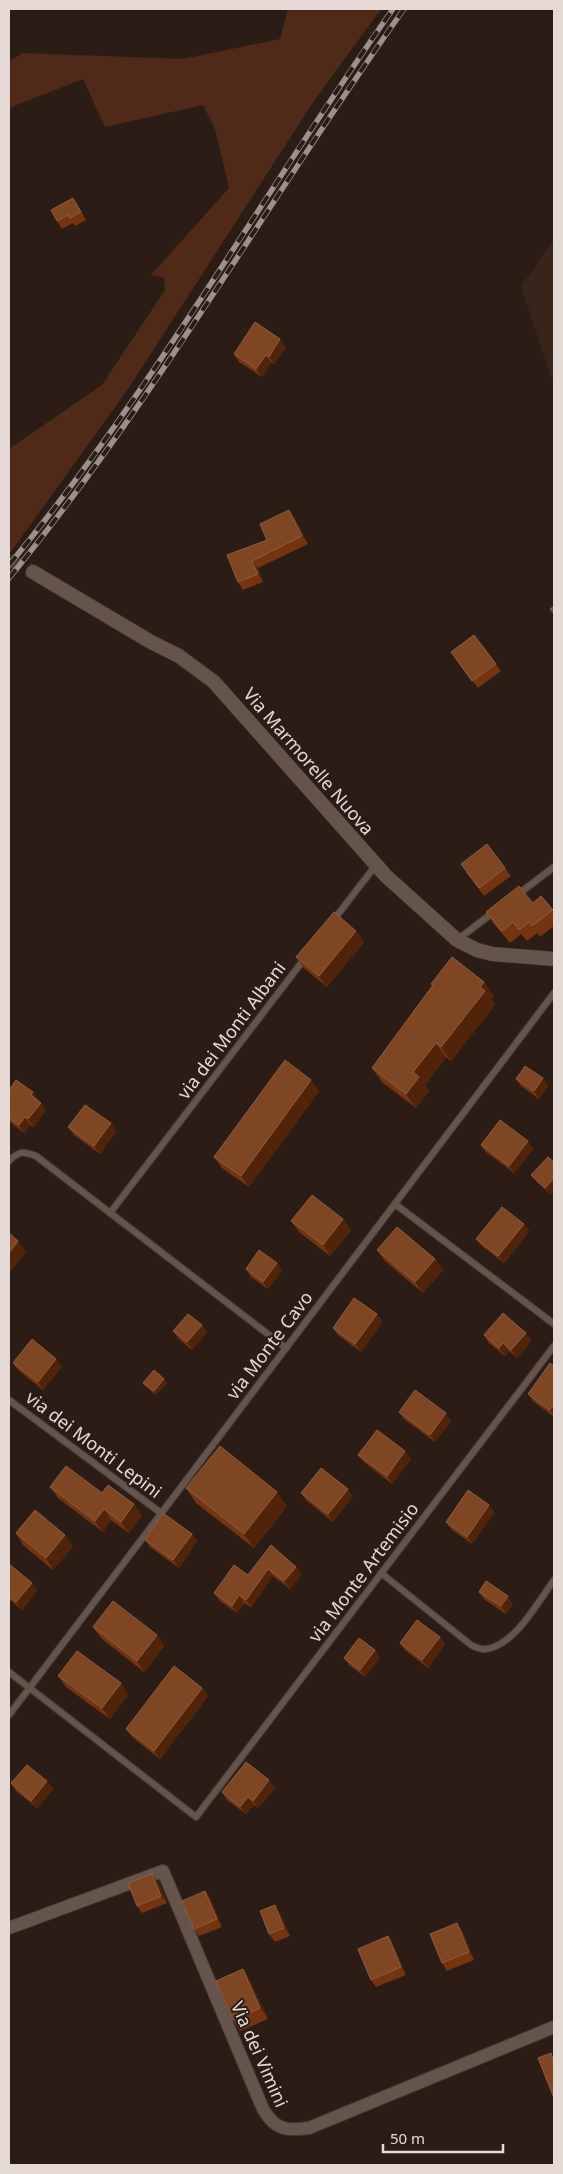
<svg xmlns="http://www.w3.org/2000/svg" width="563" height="2174" viewBox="0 0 563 2174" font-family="'Noto Sans',sans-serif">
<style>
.built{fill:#39241b}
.green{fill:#502a18}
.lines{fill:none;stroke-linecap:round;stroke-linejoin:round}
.tertiary-tunnel{stroke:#473933;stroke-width:14;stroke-dasharray:14 7;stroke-linecap:butt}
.service-casing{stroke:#453935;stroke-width:8}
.minor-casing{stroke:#453935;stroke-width:14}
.tertiary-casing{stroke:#453935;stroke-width:15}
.service{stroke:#65544c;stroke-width:6}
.minor{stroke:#65544c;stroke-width:12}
.tertiary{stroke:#65544c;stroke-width:14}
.rail-casing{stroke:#9c908b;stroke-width:5.5}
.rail{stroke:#2b1d16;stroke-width:4;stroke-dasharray:11;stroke-linecap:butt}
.wall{fill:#73340f}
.shaded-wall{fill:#512409}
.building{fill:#7f4624;stroke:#8f5d40}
.labels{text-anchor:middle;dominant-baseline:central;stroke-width:4;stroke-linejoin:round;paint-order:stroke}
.street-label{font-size:18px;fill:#e4d9d5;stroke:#2b1d16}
</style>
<rect width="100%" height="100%" fill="#2b1d16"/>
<!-- built -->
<polygon class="built" points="554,240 554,382 553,382 521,286"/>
<!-- green -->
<polygon class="green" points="288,9 381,9 314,101 128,389 10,553 9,449 102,385 165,290 164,278 151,275 229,188 215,129 203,105 105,127 83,79 9,108 9,62 22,53 183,59 280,39"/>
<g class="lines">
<!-- tertiary-tunnel -->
<polyline class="tertiary-tunnel" points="9,560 33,572"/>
<!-- service casing -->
<g class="service-casing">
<g id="service">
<polyline points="517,895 554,867"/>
<polyline points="332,922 376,865"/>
<polyline points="457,940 495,911"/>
<path d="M9,1161C19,1151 23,1151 36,1156L286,1348"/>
<polyline points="395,1204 554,1324"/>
<polyline points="110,1213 305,958"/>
<polyline points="9,1400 161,1513"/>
<path d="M381,1573L471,1645C475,1647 481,1650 486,1649C514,1646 538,1602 554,1580"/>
<polyline points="9,1672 196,1817 554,1346"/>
<polyline points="9,1715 554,993"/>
</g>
</g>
<!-- minor casing -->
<g class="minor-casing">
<path id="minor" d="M9,1928L163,1871L263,2109C275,2130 286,2131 309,2128L554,2027"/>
</g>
<!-- tertiary casing -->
<g class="tertiary-casing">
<polyline id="tertiary" points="33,572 151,642 179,656 214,682 386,876 457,940 477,950 492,954 554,959"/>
</g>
<!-- service -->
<use href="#service" class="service"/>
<!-- minor -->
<use href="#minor" class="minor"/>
<!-- tertiary -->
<use href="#tertiary" class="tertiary"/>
<!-- rail casing -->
<g class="rail-casing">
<g id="rail">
<path d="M9,565C153,391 263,193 393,9"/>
<path d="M9,578C156,399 270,197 404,9"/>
</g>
</g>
<!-- rail -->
<use href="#rail" class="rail"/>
</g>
<!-- wall -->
<g class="wall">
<polygon points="78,206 86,220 75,226 73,223 62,229 57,221"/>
<polygon points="286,347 274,364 271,362 262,377 239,362 234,354"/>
<polygon points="294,517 308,544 258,568 263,582 243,590 238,582 267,540"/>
<polygon points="474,635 501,671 478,688 451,652"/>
<polygon points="505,868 511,876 484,896 466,872"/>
<polygon points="541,896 554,912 554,926 540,937 537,933 527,941 521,934 510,943 494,924 486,912 533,903"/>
<polygon points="356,931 364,942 327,987 304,968 296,957"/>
<polygon points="431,984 494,996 491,999 495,1005 451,1061 446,1057 425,1085 429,1091 416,1108 382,1082 372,1068 433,986"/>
<polygon points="543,1078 548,1086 539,1099 521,1086 516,1079"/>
<polygon points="311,1080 319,1091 249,1187 222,1168 214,1157"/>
<polygon points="9,1090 38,1100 46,1110 34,1127 30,1125 24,1133 9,1121"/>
<polygon points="68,1127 116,1131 100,1154 74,1135"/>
<polygon points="481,1145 533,1149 514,1173 486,1152"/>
<polygon points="554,1162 554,1191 551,1195 537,1182 531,1175"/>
<polygon points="343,1219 351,1230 330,1256 299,1232 291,1221"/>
<polygon points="524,1224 529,1231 504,1263 482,1246 476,1239"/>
<polygon points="377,1250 435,1259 443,1270 423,1293 385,1261"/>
<polygon points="277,1263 282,1271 268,1289 251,1277 246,1269"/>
<polygon points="377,1314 382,1322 361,1352 338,1335 333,1328"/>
<polygon points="173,1331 207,1332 192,1350 179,1339"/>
<polygon points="526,1333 531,1341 517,1358 509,1351 505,1356 489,1343 484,1335"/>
<polygon points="13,1363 62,1366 43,1390 18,1370"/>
<polygon points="554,1366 554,1417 533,1401 528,1394"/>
<polygon points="164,1379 167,1383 156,1395 146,1387 143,1383"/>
<polygon points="399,1412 451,1421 435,1442 404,1419"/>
<polygon points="358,1455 411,1459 392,1484 364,1462"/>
<polygon points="50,1487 102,1493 142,1515 129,1533 111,1520 103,1532 58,1498"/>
<polygon points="186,1488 287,1506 254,1548 196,1503"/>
<polygon points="301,1493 353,1497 333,1522 307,1501"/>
<polygon points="489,1505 494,1513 472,1544 451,1529 446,1522"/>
<polygon points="16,1533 73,1546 53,1570 23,1545"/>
<polygon points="192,1534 197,1541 179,1568 150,1547 145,1540"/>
<polygon points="271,1545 296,1567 301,1575 290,1589 273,1576 251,1607 244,1603 237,1613 220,1601 214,1593 248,1575"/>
<polygon points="9,1564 37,1590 22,1610 9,1599"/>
<polygon points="479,1592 513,1604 506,1614 484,1599"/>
<polygon points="93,1627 157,1635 164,1646 144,1672 101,1638"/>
<polygon points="440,1637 445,1645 428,1668 405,1650 400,1643"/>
<polygon points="375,1650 380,1658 365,1677 349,1665 344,1658"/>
<polygon points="58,1676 121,1683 128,1695 110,1719 66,1687"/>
<polygon points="202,1688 208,1696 160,1759 132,1737 126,1729"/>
<polygon points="47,1781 53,1789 37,1808 16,1791 11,1783"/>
<polygon points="275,1788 258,1808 254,1805 246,1814 227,1800 222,1792"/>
<polygon points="158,1882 167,1903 142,1913 137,1906"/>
<polygon points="210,1898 222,1927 199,1936 194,1929"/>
<polygon points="280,1913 290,1936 275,1942 269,1934"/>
<polygon points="462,1930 474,1960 447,1971 442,1963"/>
<polygon points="388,1936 393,1944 406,1975 376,1987 371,1980"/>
<polygon points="243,1969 250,1981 268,2019 240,2031 233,2020"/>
</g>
<!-- shaded-wall -->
<g class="shaded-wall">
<polygon points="280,339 286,347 274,364 269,357"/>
<polygon points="266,355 271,362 262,377 256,369"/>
<polygon points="289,510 294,517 308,544 302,536"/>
<polygon points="252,561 258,568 263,582 258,574"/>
<polygon points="356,931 364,942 327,987 319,976"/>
<polygon points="484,982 494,996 491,999 495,1005 451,1061 441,1047"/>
<polygon points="436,1043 446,1057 425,1085 429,1091 416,1108 406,1094 413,1072"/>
<polygon points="543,1078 548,1086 539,1099 534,1091"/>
<polygon points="311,1080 319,1091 249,1187 241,1176"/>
<polygon points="33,1092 38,1100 36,1103 31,1095"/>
<polygon points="41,1103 46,1110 34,1127 28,1119"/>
<polygon points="25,1117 30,1125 24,1133 19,1125"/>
<polygon points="111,1123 116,1131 100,1154 94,1146"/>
<polygon points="528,1141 533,1149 514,1173 509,1166"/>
<polygon points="554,1178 554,1191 551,1195 545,1188"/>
<polygon points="343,1219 351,1230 330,1256 323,1245"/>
<polygon points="524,1224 529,1231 504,1263 498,1256"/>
<polygon points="18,1241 26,1252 9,1273 9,1253"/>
<polygon points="435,1259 443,1270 423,1293 415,1282"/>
<polygon points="277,1263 282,1271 268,1289 263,1282"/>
<polygon points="377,1314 382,1322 361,1352 355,1344"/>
<polygon points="202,1325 207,1332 192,1350 187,1342"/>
<polygon points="526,1333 531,1341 517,1358 511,1350"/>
<polygon points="503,1343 509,1351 505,1356 499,1348"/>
<polygon points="56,1359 62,1366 43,1390 38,1382"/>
<polygon points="164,1379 167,1383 156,1395 154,1391"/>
<polygon points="554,1404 554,1416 550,1410"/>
<polygon points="446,1413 451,1421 435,1442 430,1435"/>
<polygon points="405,1451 411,1459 392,1484 387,1476"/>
<polygon points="348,1489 353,1497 333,1522 328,1514"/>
<polygon points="277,1492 287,1506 254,1548 244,1534"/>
<polygon points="134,1504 142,1515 129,1533 121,1522"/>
<polygon points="489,1505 494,1513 472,1544 467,1537"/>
<polygon points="104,1509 111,1520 103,1532 95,1521"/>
<polygon points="192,1534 197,1541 179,1568 173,1560"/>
<polygon points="65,1535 73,1546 53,1570 46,1558"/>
<polygon points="296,1567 301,1575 290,1589 284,1581"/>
<polygon points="268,1569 273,1576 251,1607 246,1600"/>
<polygon points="32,1583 37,1590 22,1610 16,1602"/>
<polygon points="239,1595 244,1603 237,1613 232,1606"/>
<polygon points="508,1596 513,1604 506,1614 501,1606"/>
<polygon points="157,1635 164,1646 144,1672 137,1661"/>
<polygon points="440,1637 445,1645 428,1668 422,1660"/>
<polygon points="375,1650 380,1658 365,1677 360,1670"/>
<polygon points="121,1683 128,1695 110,1719 102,1708"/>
<polygon points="202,1688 208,1696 160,1759 154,1751"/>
<polygon points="269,1780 275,1788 258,1808 253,1801"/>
<polygon points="47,1781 53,1789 37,1808 31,1801"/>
<polygon points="248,1797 254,1805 246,1814 240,1807"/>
<polygon points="152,1874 158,1882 167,1903 161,1896"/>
<polygon points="205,1891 210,1898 222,1927 217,1919"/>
<polygon points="275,1905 280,1913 290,1936 284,1928"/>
<polygon points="457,1923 462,1930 474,1960 469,1952"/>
<polygon points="388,1936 393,1944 406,1975 401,1967"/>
<polygon points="243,1969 250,1981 268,2019 260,2008"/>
</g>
<!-- building -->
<g class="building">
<polygon points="73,198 81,212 70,218 68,215 57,221 51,210"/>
<polygon points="255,322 280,339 269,357 266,355 256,369 234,354"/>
<polygon points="289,510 302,536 252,561 258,574 238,582 227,555 267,540 260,524"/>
<polygon points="554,606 554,614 550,609"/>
<polygon points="474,635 496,664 472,681 451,652"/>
<polygon points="487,844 505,868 479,888 461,864"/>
<polygon points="519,886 533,903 541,896 553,910 532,926 529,922 519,930 513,922 502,931 486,912"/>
<polygon points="334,912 356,931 319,976 296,957"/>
<polygon points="452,957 484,982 480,987 485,991 441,1047 436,1043 413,1072 419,1077 406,1094 372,1068 433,985 431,984"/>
<polygon points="285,1060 311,1080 241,1176 214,1157"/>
<polygon points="525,1066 543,1078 534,1091 516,1079"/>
<polygon points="16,1080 33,1092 31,1095 41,1103 28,1119 25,1117 19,1125 9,1118 9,1090"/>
<polygon points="85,1105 111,1123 94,1146 68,1127"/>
<polygon points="500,1120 528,1141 509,1166 481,1145"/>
<polygon points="548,1157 554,1162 554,1178 545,1188 531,1175"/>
<polygon points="312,1195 343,1219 323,1245 291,1221"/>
<polygon points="502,1207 524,1224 498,1256 476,1239"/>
<polygon points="397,1227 435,1259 415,1282 377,1250"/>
<polygon points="9,1233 18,1241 9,1253"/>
<polygon points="259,1250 277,1263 263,1282 246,1269"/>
<polygon points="354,1298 377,1314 355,1344 333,1328"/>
<polygon points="503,1313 526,1333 511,1350 503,1343 499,1348 484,1335"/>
<polygon points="188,1314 202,1325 187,1342 173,1331"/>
<polygon points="32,1339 56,1359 38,1382 13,1363"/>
<polygon points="550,1363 554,1366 554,1404 550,1410 528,1394"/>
<polygon points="154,1370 164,1379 154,1391 143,1383"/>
<polygon points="415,1390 446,1413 430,1435 399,1412"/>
<polygon points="377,1430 405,1451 387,1476 358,1455"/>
<polygon points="220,1446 277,1492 244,1534 186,1488"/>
<polygon points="66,1466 102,1493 108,1485 134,1504 121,1522 104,1509 95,1521 50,1487"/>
<polygon points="321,1468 348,1489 328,1514 301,1493"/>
<polygon points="468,1490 489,1505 467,1537 446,1522"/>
<polygon points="35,1510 65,1535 46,1558 16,1533"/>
<polygon points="163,1513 192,1534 173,1560 145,1540"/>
<polygon points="271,1545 296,1567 284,1581 268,1569 246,1600 239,1595 232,1606 214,1593 234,1565 248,1575"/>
<polygon points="9,1564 32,1583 16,1602 9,1596"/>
<polygon points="486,1581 508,1596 501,1606 479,1592"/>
<polygon points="113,1601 157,1635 137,1661 93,1627"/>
<polygon points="417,1620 440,1637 422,1660 400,1643"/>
<polygon points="359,1638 375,1650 360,1670 344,1658"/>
<polygon points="77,1651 121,1683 102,1708 58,1676"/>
<polygon points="174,1666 202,1688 154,1751 126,1729"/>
<polygon points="246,1762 269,1780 253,1801 248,1797 240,1807 222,1792"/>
<polygon points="27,1765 47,1781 31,1801 11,1783"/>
<polygon points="152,1874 161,1896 137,1906 128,1883"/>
<polygon points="205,1891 217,1919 194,1929 182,1901"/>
<polygon points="275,1905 284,1928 269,1934 260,1911"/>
<polygon points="457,1923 469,1952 442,1963 430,1934"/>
<polygon points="388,1936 401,1967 371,1980 358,1949"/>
<polygon points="243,1969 260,2008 233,2020 216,1981"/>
<polygon points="551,2053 554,2062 554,2098 538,2058"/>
</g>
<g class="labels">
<!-- street labels -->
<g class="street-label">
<text transform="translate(309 761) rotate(49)">Via Marmorelle Nuova</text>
<text transform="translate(231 1030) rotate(-53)">via dei Monti Albani</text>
<text transform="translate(269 1345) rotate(-53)">via Monte Cavo</text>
<text transform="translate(94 1444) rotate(37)">via dei Monti Lepini</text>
<text transform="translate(363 1572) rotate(-53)">via Monte Artemisio</text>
<text transform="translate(260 2054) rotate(66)">Via dei Vimini</text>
</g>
</g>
<!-- border -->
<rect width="563" height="2174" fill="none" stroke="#e4d9d5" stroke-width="20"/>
<!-- scale -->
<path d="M383 2144v8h120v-8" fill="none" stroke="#e4d9d5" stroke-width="2.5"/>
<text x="390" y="2144" font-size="15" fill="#e4d9d5" stroke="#2b1d16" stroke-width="4" paint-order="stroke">50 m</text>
</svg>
